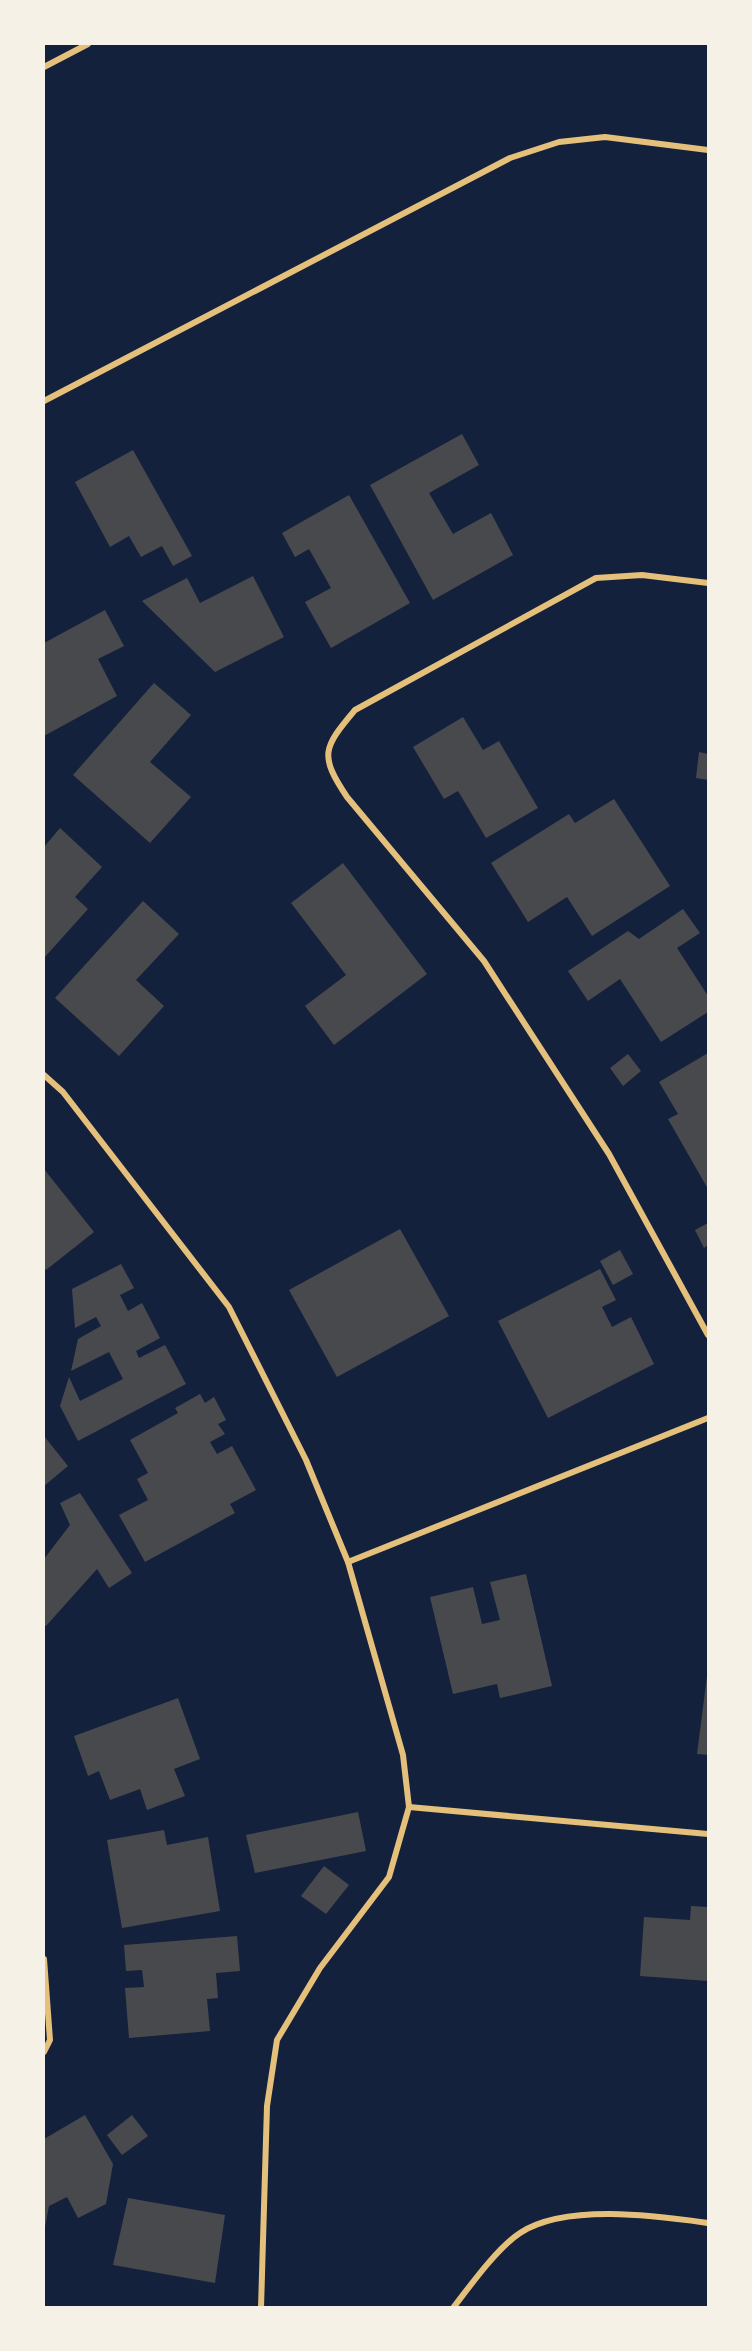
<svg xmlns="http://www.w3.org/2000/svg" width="752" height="2351" viewBox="0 0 752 2351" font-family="'IBM Plex Sans',sans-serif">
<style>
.building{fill:#48494c}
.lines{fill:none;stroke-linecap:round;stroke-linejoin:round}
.minor{stroke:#e5c07b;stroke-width:6}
</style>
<rect width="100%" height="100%" fill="#14213d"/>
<!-- building -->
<g class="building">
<polygon points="462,434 479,465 429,493 453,534 491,513 513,555 433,600 370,485"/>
<polygon points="133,450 192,556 173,566 162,546 141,557 129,536 110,547 75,482"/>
<polygon points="349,495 410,603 331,648 305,602 331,588 309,549 295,557 282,533"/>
<polygon points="253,576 284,637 215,672 142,601 187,578 200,603"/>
<polygon points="105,610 124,646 98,659 117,696 44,736 44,643"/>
<polygon points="154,683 191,715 150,762 191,797 150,843 73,775"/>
<polygon points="463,717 483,750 499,741 538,808 486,838 458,791 444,799 413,747"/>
<polygon points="699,752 708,754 708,780 696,778"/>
<polygon points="614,799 670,886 592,936 567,897 528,922 491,863 569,814 575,823"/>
<polygon points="60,828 102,867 75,897 88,909 44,958 44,847"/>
<polygon points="343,863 427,974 334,1045 305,1006 346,975 291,903"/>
<polygon points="143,901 179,934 136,980 164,1006 119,1056 55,998"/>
<polygon points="683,909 700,933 677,948 708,996 708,1012 661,1042 620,979 588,1001 568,971 628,931 639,939"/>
<polygon points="708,1053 708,1189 668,1119 678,1114 659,1082"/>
<polygon points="628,1054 641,1071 623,1086 610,1068"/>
<polygon points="44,1169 94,1232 46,1270 44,1267"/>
<polygon points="708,1223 708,1245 704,1248 695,1230"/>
<polygon points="400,1229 449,1316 337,1377 289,1290"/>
<polygon points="620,1250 633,1274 613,1285 600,1261"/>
<polygon points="121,1264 134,1288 120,1295 128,1311 142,1303 160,1338 136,1351 139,1358 165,1345 186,1384 78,1441 60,1406 69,1377 80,1401 123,1379 109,1352 71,1371 78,1339 101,1326 96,1317 75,1328 72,1289"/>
<polygon points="600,1269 616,1300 602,1307 612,1327 631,1317 654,1364 548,1418 498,1321"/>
<polygon points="200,1394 205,1403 214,1397 226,1420 218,1424 225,1434 210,1442 217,1454 232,1446 256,1490 230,1504 235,1513 145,1562 119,1515 148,1500 137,1479 148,1473 130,1440 178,1413 175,1408"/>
<polygon points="44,1436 68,1466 44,1486"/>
<polygon points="80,1493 132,1573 109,1588 97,1569 46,1626 44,1624 44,1559 70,1525 60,1503"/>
<polygon points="526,1574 552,1686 500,1698 497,1684 453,1694 430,1597 473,1587 482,1624 500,1620 490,1582"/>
<polygon points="707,1676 708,1676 708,1755 697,1754"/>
<polygon points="178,1698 200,1759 174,1769 185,1796 147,1810 140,1789 110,1800 99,1771 88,1776 74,1736"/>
<polygon points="358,1812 366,1851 255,1873 246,1835"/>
<polygon points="164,1830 167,1845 208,1837 220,1911 122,1928 107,1840"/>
<polygon points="324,1866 349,1885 326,1914 301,1896"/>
<polygon points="691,1906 708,1907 708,1981 640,1976 644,1917 690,1920"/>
<polygon points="237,1936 240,1971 216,1973 218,1998 207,1999 210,2031 129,2038 125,1988 144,1987 142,1970 126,1971 124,1945"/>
<polygon points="85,2115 113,2164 106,2204 78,2218 67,2197 49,2206 44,2232 44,2139"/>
<polygon points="132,2115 148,2136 122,2155 107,2135"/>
<polygon points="128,2198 225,2215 215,2283 113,2265"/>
</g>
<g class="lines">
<!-- minor -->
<g class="minor">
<polyline points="44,67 88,44"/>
<polyline points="44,401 510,158 559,142 605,137 708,150"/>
<path d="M708,583L642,575L596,578L355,710C323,748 319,755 347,797L484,961L609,1154L708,1335"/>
<polyline points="44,1075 63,1092 229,1307 306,1460 348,1562 403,1755 409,1807 389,1877 320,1968 277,2040 267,2106 261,2308"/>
<polyline points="348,1562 708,1418"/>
<polyline points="409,1807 708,1834"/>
<polyline points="44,1959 50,2040 44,2052"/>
<path d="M453,2308C470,2286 497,2248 520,2233C566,2203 657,2216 708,2223"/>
</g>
</g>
<!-- border -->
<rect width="752" height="2351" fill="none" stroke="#f6f1e7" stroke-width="90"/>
</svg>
